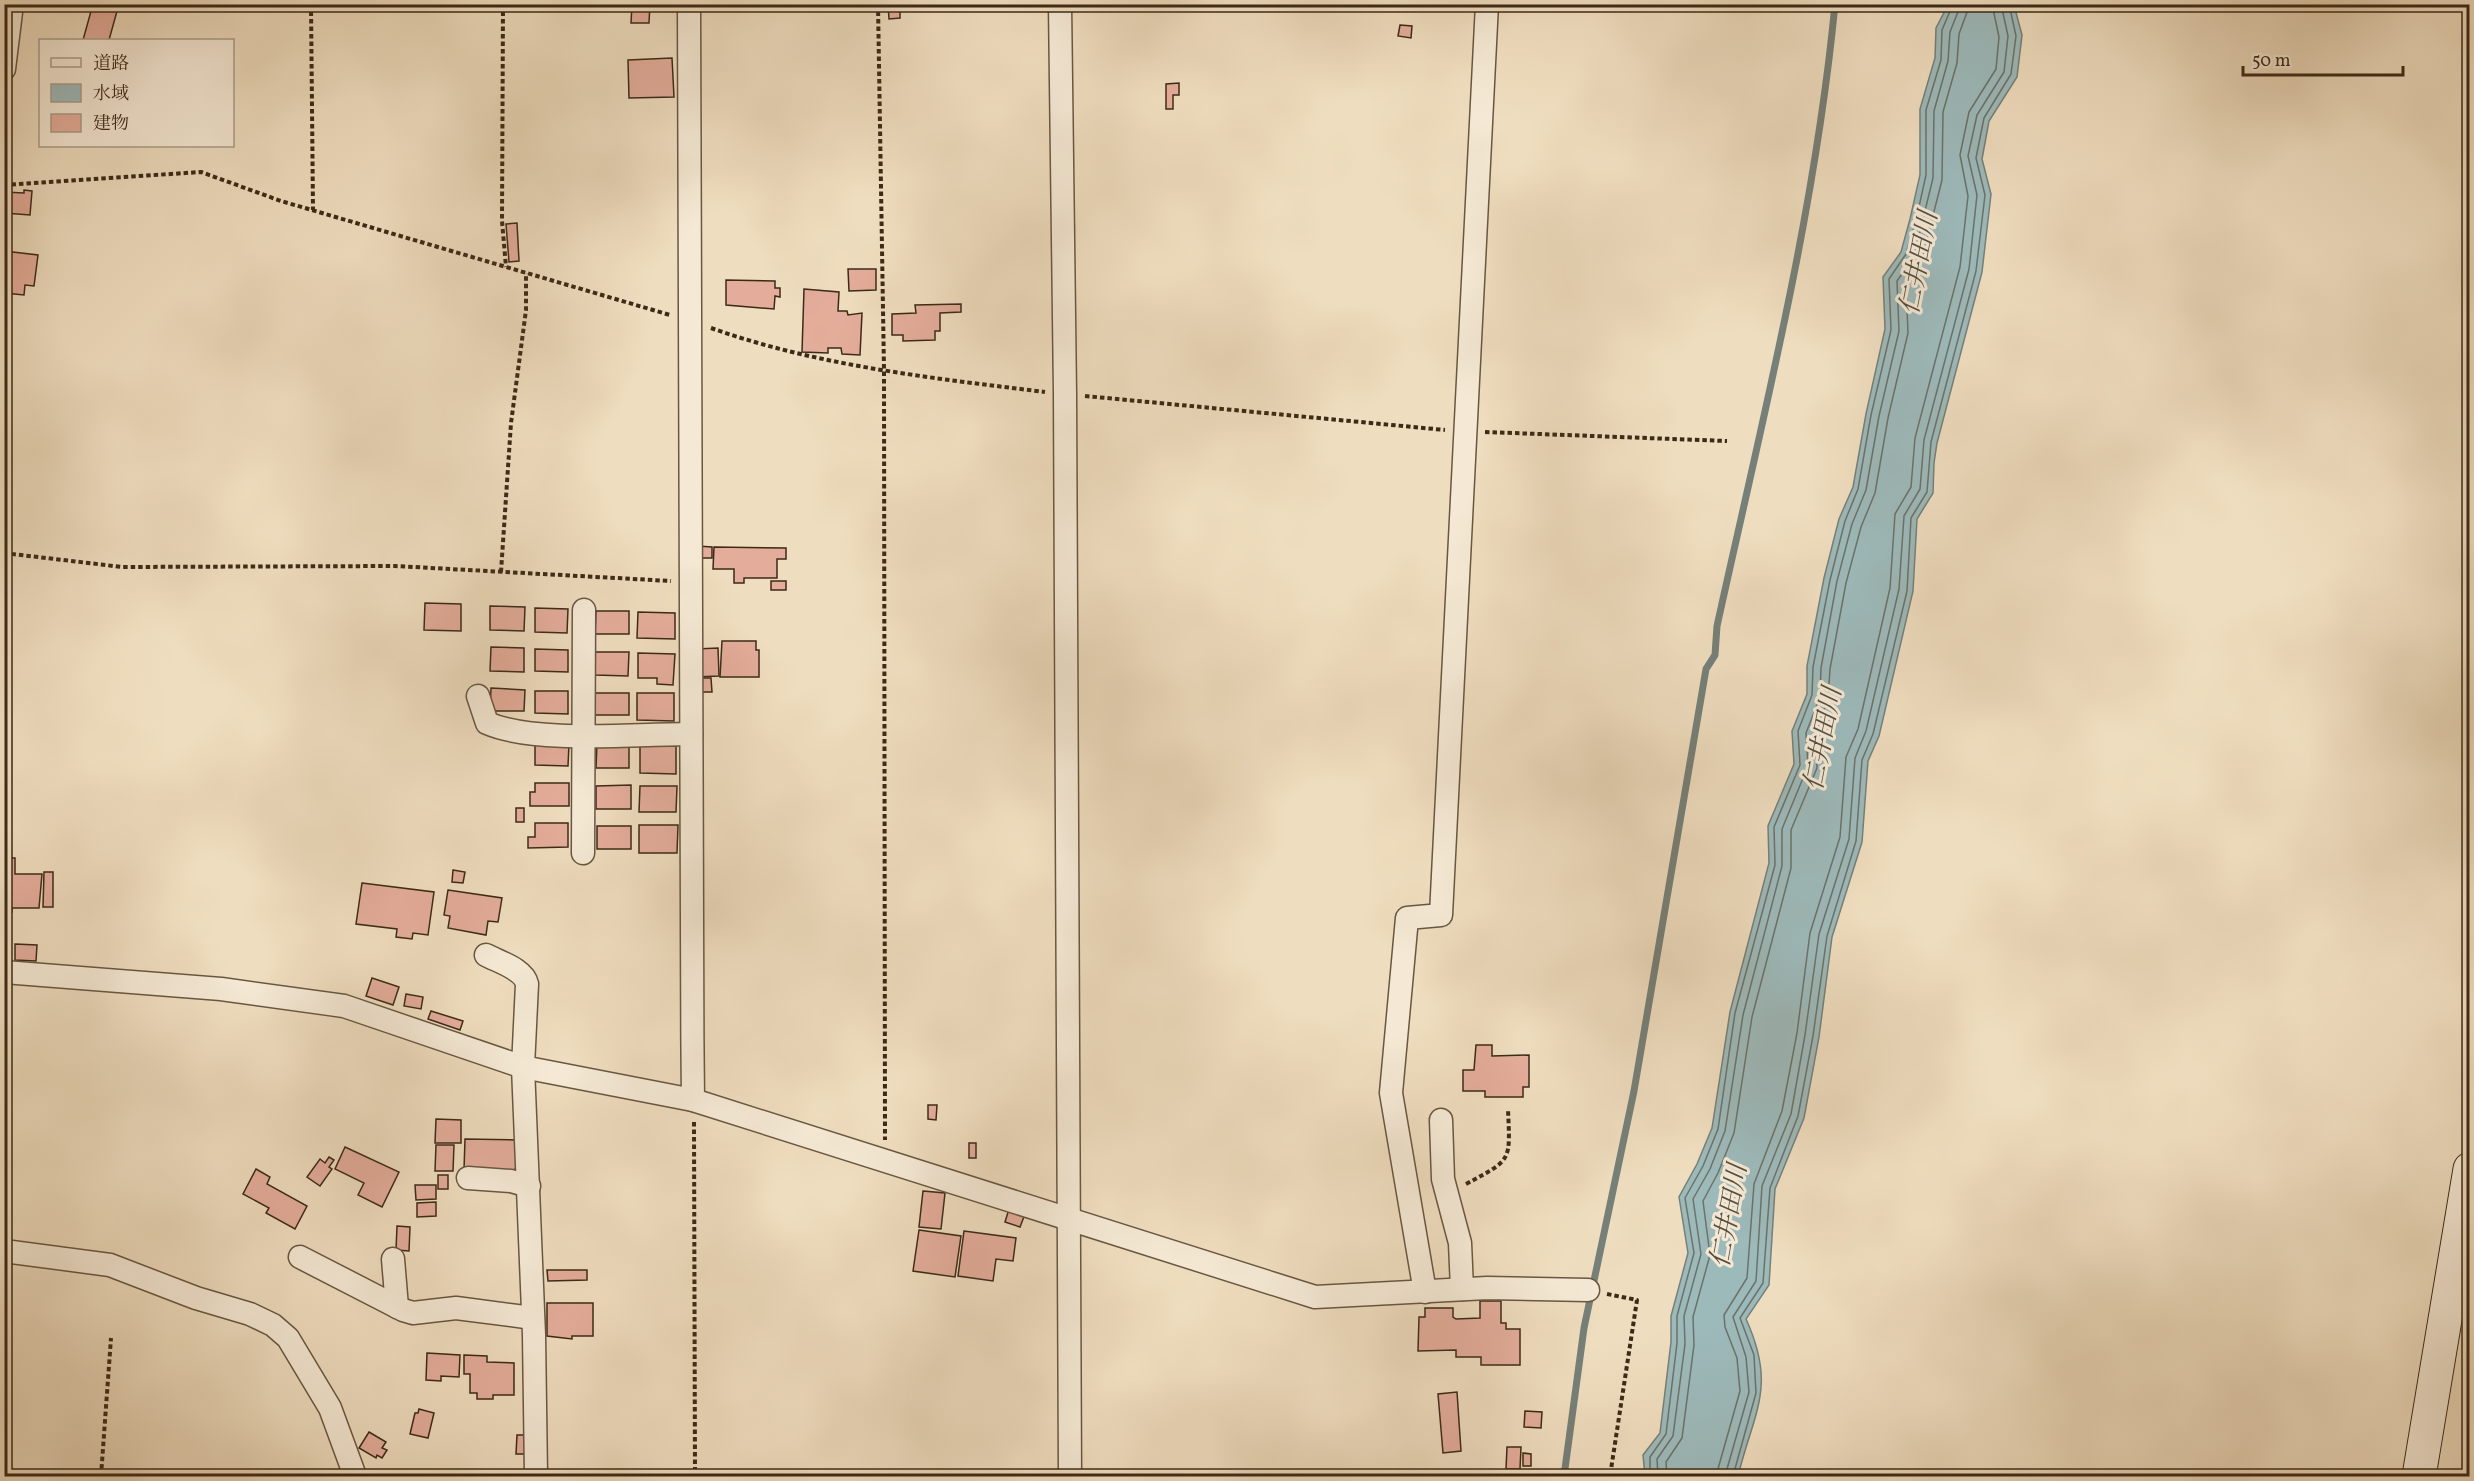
<svg xmlns="http://www.w3.org/2000/svg" width="2474" height="1481" viewBox="0 0 2474 1481" font-family="Vollkorn,'Noto Serif JP',serif">
<style>
.water{fill:#9dbabb;stroke:#768079;stroke-width:1.5}
.lines{fill:none;stroke-linecap:round;stroke-linejoin:round}
.shore{stroke:#6c7269;stroke-width:1.5}
.stream{stroke:#768079;stroke-width:7}
.building{fill:#e4ad9b;stroke:#3c2a17;stroke-width:1.5}
.minor-casing{stroke:#695741;stroke-width:25}
.secondary-casing{stroke:#3c2a17;stroke-width:35}
.path{stroke:#3c2a17;stroke-width:4;stroke-dasharray:4.5 3;stroke-linecap:butt}
.minor{stroke:#f5e9d5;stroke-width:22}
.secondary{stroke:#f5e9d5;stroke-width:33}
.labels{text-anchor:middle;dominant-baseline:central;stroke-width:6;stroke-linejoin:round;paint-order:stroke}
.water-label{font-size:26px;font-style:italic;fill:#544e40;stroke:#f5e9d5}
</style>
<rect width="100%" height="100%" fill="#efddbf"/>
<filter id="stains"><feTurbulence type="fractalNoise" baseFrequency=".00333" numOctaves="4"/><feColorMatrix values="0 0 0 0 .2 0 0 0 0 .09 0 0 0 0 .02 0 0 0 .5 -.17"/></filter>
<radialGradient id="worn" r=".72"><stop offset=".6" stop-color="#630" stop-opacity="0"/><stop offset="1" stop-color="#630" stop-opacity=".3"/></radialGradient>
<!-- water -->
<path class="water" d="M1948,5H2014L2022,35L2017,77L1989,121L1982,159L1991,194L1982,272L1937,443L1934,463L1933,493L1917,519L1913,591L1879,736L1868,761L1862,842L1832,937L1819,1037L1804,1118L1775,1189L1769,1285L1746,1319C1777,1387 1754,1411 1738,1476H1645L1643,1455L1660,1433L1671,1342V1316L1688,1253L1679,1197L1697,1164L1712,1128L1730,1012L1769,863L1768,826L1794,764L1792,731L1807,694V666L1824,578L1839,519L1853,487L1866,414L1885,329L1883,277L1901,252L1910,219L1920,175V109L1935,58L1936,28Z"/>
<g class="lines">
<!-- shore -->
<g class="shore">
<polyline points="1650,1476 1650,1457 1666,1434 1677,1343 1677,1316 1694,1253 1685,1198 1703,1166 1718,1129 1735,1013 1775,865 1774,827 1800,765 1798,731 1812,695 1813,667 1830,580 1845,521 1858,489 1871,415 1891,330 1889,279 1906,254 1916,220 1926,175 1926,110 1941,60 1942,30 1953,4"/>
<polyline points="1658,1476 1657,1459 1673,1436 1685,1344 1684,1316 1701,1254 1693,1199 1710,1169 1725,1131 1743,1015 1782,866 1782,829 1808,766 1806,733 1820,697 1821,668 1837,581 1852,524 1866,490 1879,416 1899,331 1897,281 1914,256 1933,178 1934,111 1948,61 1950,32 1961,4"/>
<polyline points="1667,1476 1666,1462 1682,1438 1694,1345 1693,1317 1710,1255 1703,1201 1718,1173 1734,1133 1752,1017 1791,868 1791,830 1817,768 1815,734 1828,699 1830,669 1846,583 1861,527 1875,493 1888,418 1908,333 1906,284 1922,259 1942,180 1943,112 1957,63 1959,34 1970,4"/>
<polyline points="1716,1476 1740,1391 1737,1358 1725,1327 1724,1315 1747,1278 1754,1184 1782,1111 1797,1033 1810,933 1840,837 1846,757 1858,729 1890,588 1895,514 1911,487 1915,438 1960,267 1968,196 1960,155 1969,112 1996,69 1999,37 1992,4"/>
<polyline points="1725,1476 1749,1392 1746,1357 1733,1317 1756,1281 1762,1186 1791,1114 1805,1035 1819,934 1849,839 1855,758 1866,731 1899,589 1904,516 1920,489 1924,440 1969,269 1977,195 1968,156 1977,115 2004,72 2008,36 2001,4"/>
<polyline points="1733,1476 1756,1393 1754,1355 1740,1318 1763,1283 1770,1188 1798,1116 1813,1036 1827,936 1856,841 1862,760 1873,734 1907,591 1911,518 1927,492 1931,442 1976,271 1985,195 1976,158 1984,118 2011,74 2016,36 2009,4"/>
</g>
<!-- stream -->
<path class="stream" d="M1564,1476L1584,1328L1634,1091L1706,669L1715,655L1717,626C1762,421 1815,214 1835,4"/>
</g>
<!-- building -->
<g class="building">
<polygon points="93,4 119,4 109,40 83,40"/>
<polygon points="632,4 650,4 649,23 631,23"/>
<polygon points="888,4 900,4 900,18 889,19"/>
<polygon points="1400,25 1412,26 1411,38 1398,36"/>
<polygon points="672,58 674,97 629,98 628,60"/>
<polygon points="1179,83 1179,95 1173,95 1173,109 1166,109 1166,84"/>
<polygon points="24,190 32,191 30,215 4,213 4,192 24,193"/>
<polygon points="517,223 519,261 509,262 506,224"/>
<polygon points="4,251 38,255 34,286 25,285 24,295 4,293"/>
<polygon points="848,269 876,269 876,290 849,291"/>
<polygon points="726,280 775,281 775,288 780,288 780,297 775,296 774,309 726,305"/>
<polygon points="804,289 839,292 838,311 847,311 848,315 862,313 860,355 842,354 841,348 828,348 828,353 802,352"/>
<polygon points="961,304 961,312 940,313 940,331 935,331 935,340 903,341 903,335 892,335 892,314 916,313 915,305"/>
<polygon points="697,546 712,547 712,558 697,558"/>
<polygon points="714,547 786,548 786,559 777,559 777,578 744,578 744,583 734,583 734,569 713,569"/>
<rect x="771" y="581" width="15" height="9"/>
<polygon points="425,603 461,604 461,631 424,630"/>
<polygon points="490,606 525,607 524,631 490,630"/>
<polygon points="535,608 568,609 567,633 535,632"/>
<polygon points="596,611 629,611 629,634 595,634"/>
<polygon points="638,612 675,613 675,639 637,638"/>
<polygon points="722,641 756,641 756,650 759,650 759,677 720,677"/>
<polygon points="491,647 524,648 524,672 490,671"/>
<polygon points="718,648 719,676 696,677 696,649"/>
<polygon points="535,649 568,650 568,672 535,671"/>
<polygon points="595,652 629,652 628,676 595,675"/>
<polygon points="638,653 675,654 673,685 657,684 657,678 638,678"/>
<polygon points="698,678 711,678 712,692 698,692"/>
<polygon points="491,688 525,690 524,711 490,711"/>
<polygon points="535,691 568,691 568,714 535,713"/>
<rect x="595" y="693" width="34" height="22"/>
<polygon points="637,693 674,693 674,721 637,720"/>
<polygon points="535,743 569,744 568,766 535,765"/>
<polygon points="597,743 629,744 629,768 596,768"/>
<polygon points="640,745 676,746 676,774 640,773"/>
<polygon points="535,783 569,783 569,806 530,806 530,792 535,792"/>
<polygon points="631,785 631,809 596,809 596,786"/>
<polygon points="640,786 677,786 676,812 639,812"/>
<rect x="516" y="808" width="8" height="14"/>
<polygon points="535,823 568,823 568,847 528,848 528,837 535,837"/>
<polygon points="639,825 678,825 677,853 639,853"/>
<rect x="597" y="826" width="34" height="23"/>
<polygon points="4,858 15,858 15,874 42,874 39,908 12,908 12,912 4,912"/>
<polygon points="453,870 465,872 463,883 452,882"/>
<polygon points="44,872 53,872 53,907 43,907"/>
<polygon points="362,883 434,892 428,935 413,933 412,939 396,937 397,929 356,924"/>
<polygon points="448,890 502,898 498,922 488,921 486,935 448,928 450,916 444,915"/>
<polygon points="15,944 37,945 36,961 15,960"/>
<polygon points="372,978 399,987 393,1005 366,996"/>
<polygon points="406,994 423,997 421,1009 404,1006"/>
<polygon points="431,1011 463,1021 460,1030 428,1019"/>
<polygon points="1476,1045 1492,1045 1492,1056 1529,1055 1529,1087 1523,1087 1523,1097 1485,1097 1485,1091 1463,1091 1463,1070 1474,1070"/>
<polygon points="928,1105 937,1105 936,1120 928,1119"/>
<polygon points="436,1119 461,1120 461,1143 435,1143"/>
<polygon points="465,1139 519,1140 518,1169 515,1169 515,1172 464,1170"/>
<rect x="969" y="1143" width="7" height="15"/>
<polygon points="436,1145 454,1145 453,1171 435,1171"/>
<polygon points="345,1147 399,1172 382,1207 358,1195 364,1183 335,1169"/>
<polygon points="329,1157 334,1160 329,1167 332,1169 320,1186 307,1177 320,1159 325,1163"/>
<polygon points="256,1169 270,1177 267,1184 307,1206 295,1229 266,1213 269,1208 243,1194"/>
<rect x="438" y="1175" width="10" height="14"/>
<polygon points="415,1185 436,1185 436,1199 416,1200"/>
<polygon points="923,1191 945,1193 941,1229 919,1227"/>
<polygon points="436,1202 436,1216 417,1217 417,1203"/>
<polygon points="1009,1209 1025,1214 1020,1227 1005,1222"/>
<polygon points="397,1226 410,1227 409,1251 396,1250"/>
<polygon points="919,1230 961,1236 955,1277 913,1271"/>
<polygon points="964,1231 1016,1238 1013,1261 996,1259 993,1281 958,1276"/>
<polygon points="547,1270 587,1270 587,1280 548,1281"/>
<polygon points="1480,1301 1501,1301 1501,1323 1506,1323 1506,1329 1520,1329 1520,1365 1481,1365 1481,1357 1456,1357 1456,1350 1418,1351 1419,1317 1425,1317 1425,1308 1453,1308 1453,1317 1456,1319 1480,1318"/>
<polygon points="547,1303 593,1303 593,1336 572,1336 572,1339 547,1336"/>
<polygon points="427,1353 460,1355 459,1377 441,1376 441,1381 426,1380"/>
<polygon points="464,1355 487,1356 487,1362 514,1363 514,1395 493,1395 493,1399 477,1399 477,1393 470,1393 470,1374 464,1374"/>
<polygon points="1457,1392 1461,1451 1443,1453 1438,1394"/>
<polygon points="419,1409 434,1413 428,1438 410,1434 415,1413 418,1413"/>
<polygon points="1525,1411 1542,1412 1541,1428 1524,1427"/>
<polygon points="369,1432 386,1442 382,1448 387,1450 382,1458 377,1455 376,1458 359,1448"/>
<polygon points="517,1435 531,1435 531,1454 516,1454"/>
<polygon points="1507,1447 1521,1447 1520,1469 1506,1469"/>
<polygon points="1523,1453 1531,1454 1531,1466 1523,1466"/>
</g>
<g class="lines">
<!-- minor casing -->
<g class="minor-casing">
<g id="minor">
<path d="M689,4C692,370 689,735 693,1100"/>
<polyline points="1060,4 1065,394 1070,1476"/>
<polyline points="4,69 12,4"/>
<path d="M478,696L487,723C535,744 636,734 691,734"/>
<polyline points="583,853 584,610"/>
<path d="M486,955C499,962 524,969 527,984L523,1067L534,1335L536,1476"/>
<polyline points="4,972 221,989 344,1006 523,1067 693,1100 1315,1297 1487,1288 1588,1290"/>
<polyline points="1441,1120 1443,1179 1460,1243 1462,1289"/>
<polyline points="468,1178 511,1181 529,1186"/>
<polyline points="4,1251 110,1265 196,1298 250,1314 273,1325 288,1338 330,1408 355,1476"/>
<polyline points="300,1257 403,1310 413,1313 456,1308 533,1318"/>
<polyline points="393,1259 397,1307"/>
<polyline points="1425,1292 1391,1093 1407,918 1441,915 1487,4"/>
</g>
</g>
<!-- secondary casing -->
<g class="secondary-casing">
<polyline id="secondary" points="2419,1476 2470,1169"/>
</g>
<!-- path -->
<g class="path">
<polyline points="311,4 313,210"/>
<polyline points="503,4 502,221 506,267"/>
<polyline points="878,4 884,370 885,1140"/>
<polyline points="4,185 201,172 281,201 670,315"/>
<path d="M711,328C818,366 932,378 1045,392"/>
<polyline points="1085,396 1445,430"/>
<polyline points="1485,432 1727,441"/>
<polyline points="4,553 122,567 395,566 671,581"/>
<polyline points="501,572 511,423 526,310 526,273"/>
<polyline points="694,1122 695,1476"/>
<path d="M1466,1184C1513,1159 1510,1161 1508,1109"/>
<polyline points="1607,1294 1637,1300 1610,1476"/>
<polyline points="101,1476 111,1338"/>
</g>
<!-- minor -->
<use href="#minor" class="minor"/>
<!-- secondary -->
<use href="#secondary" class="secondary"/>
</g>
<g class="labels">
<!-- water labels -->
<g class="water-label">
<text transform="translate(1920 263) rotate(-79)">仁井田川</text>
<text transform="translate(1824 739) rotate(-79)">仁井田川</text>
<text transform="translate(1730 1216) rotate(-80)">仁井田川</text>
</g>
</g>
<!-- margin -->
<rect width="2474" height="1481" fill="none" stroke="#efddbf" stroke-width="24"/>
<rect x="6" y="6" width="2462" height="1469" fill="none" stroke="#3c2a17" stroke-width="3"/>
<rect x="12" y="12" width="2450" height="1457" fill="none" stroke="#3c2a17" stroke-width="1.5"/>
<!-- legend -->
<rect x="39" y="39" width="195" height="108" fill="#f5e9d5" stroke="#ab9d89" stroke-width="1.5"/>
<rect x="51" y="58" width="30" height="9" fill="#f5e9d5" stroke="#ab9d89" stroke-width="1.5"/>
<text x="93" y="69" font-size="18" fill="#3c2a17">道路</text>
<rect x="51" y="84" width="30" height="18" fill="#9dbabb" stroke="#ab9d89" stroke-width="1.5"/>
<text x="93" y="99" font-size="18" fill="#3c2a17">水域</text>
<rect x="51" y="114" width="30" height="18" fill="#e4ad9b" stroke="#ab9d89" stroke-width="1.5"/>
<text x="93" y="129" font-size="18" fill="#3c2a17">建物</text>
<!-- scale -->
<path d="M2243 66v9h160v-9" fill="none" stroke="#3c2a17" stroke-width="3"/>
<text x="2252" y="66" font-size="18" fill="#3c2a17" stroke="#f5e9d5" stroke-width="4.5" paint-order="stroke">50 m</text>
<rect width="100%" height="100%" filter="url(#stains)"/>
<rect width="100%" height="100%" fill="url(#worn)"/>
</svg>
